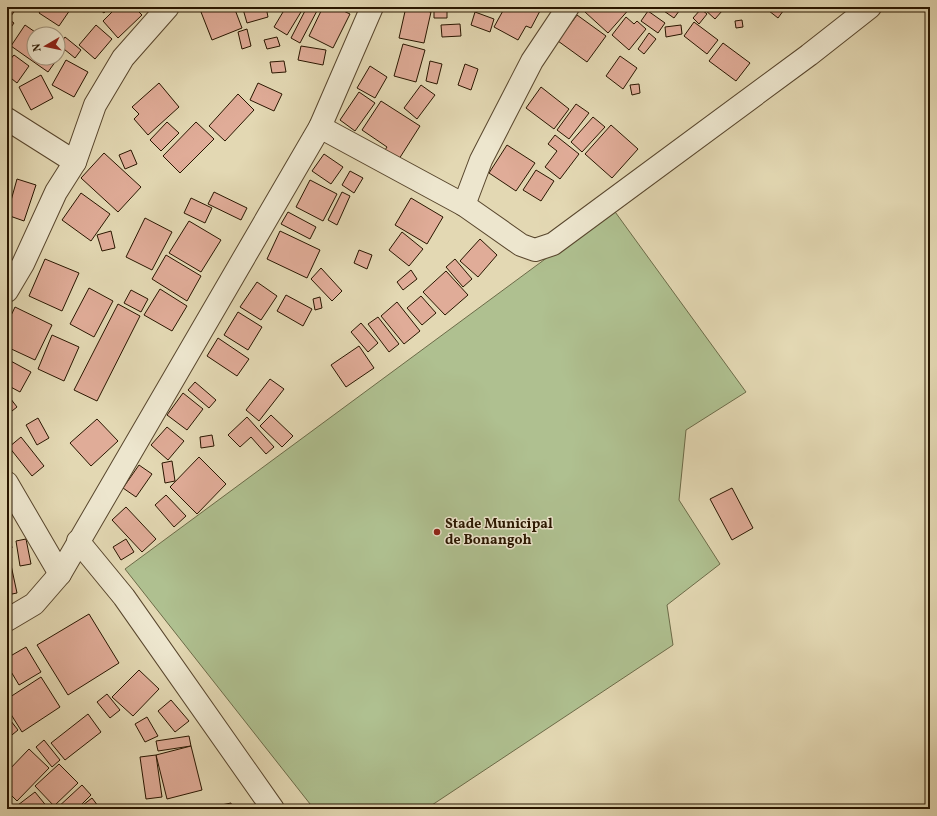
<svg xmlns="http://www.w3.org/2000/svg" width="937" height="816" viewBox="0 0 937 816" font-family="Vollkorn,serif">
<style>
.park{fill:#afc090;stroke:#6c6b48}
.building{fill:#e0ac98;stroke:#291600}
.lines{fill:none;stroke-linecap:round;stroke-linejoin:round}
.minor-casing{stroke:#58462d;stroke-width:24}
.minor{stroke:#ede6ce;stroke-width:22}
.poi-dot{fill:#8f2418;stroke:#ede6ce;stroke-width:1.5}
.labels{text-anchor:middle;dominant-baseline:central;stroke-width:3;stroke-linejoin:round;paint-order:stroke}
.poi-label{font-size:14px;font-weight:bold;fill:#291600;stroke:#ede6ce;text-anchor:start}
</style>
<rect width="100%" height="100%" fill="#e3d8b3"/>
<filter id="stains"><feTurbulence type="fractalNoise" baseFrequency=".005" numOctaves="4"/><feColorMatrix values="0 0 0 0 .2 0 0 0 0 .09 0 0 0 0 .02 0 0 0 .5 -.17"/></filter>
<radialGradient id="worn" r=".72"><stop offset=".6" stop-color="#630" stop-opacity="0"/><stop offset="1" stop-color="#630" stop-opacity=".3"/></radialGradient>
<!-- park -->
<polygon class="park" points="613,209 746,392 686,430 679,500 720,564 667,605 673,645 426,809 314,809 125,569"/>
<!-- building -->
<g class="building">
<polygon points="7,7 18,7 10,17 7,15"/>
<polygon points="43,7 72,7 59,26 39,13"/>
<polygon points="96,7 109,7 104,13"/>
<polygon points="117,7 134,7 142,15 118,38 103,21"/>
<polygon points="212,7 234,7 242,28 212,40 201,12"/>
<polygon points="251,7 266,7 268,17 247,23 243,9"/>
<polygon points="286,7 304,7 287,35 274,27"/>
<polygon points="307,7 319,7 300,43 291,38"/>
<polygon points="323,7 335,7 350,14 333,48 309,36"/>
<polygon points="406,7 431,12 424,43 399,38"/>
<polygon points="447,7 447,18 434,18 434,8"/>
<polygon points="505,7 538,7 541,9 531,28 526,26 518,40 494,27"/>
<polygon points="590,7 631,7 608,33 585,12"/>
<polygon points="662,7 682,7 674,18 661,9"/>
<polygon points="704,7 717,7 722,11 715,19 703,8"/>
<polygon points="764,7 786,7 778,18"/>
<polygon points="701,9 707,14 699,24 693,18"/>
<polygon points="648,11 665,23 658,33 641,21"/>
<polygon points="475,12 494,19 490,32 471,25"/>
<polygon points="577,15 606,36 587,62 558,41"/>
<polygon points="626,17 634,24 637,21 646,29 629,50 612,35"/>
<polygon points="7,18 14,23 7,33"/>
<polygon points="742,20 743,27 736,28 735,21"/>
<polygon points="694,22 718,40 707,54 684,36"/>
<polygon points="460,24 461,36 442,37 441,25"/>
<polygon points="25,25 38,34 34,34 34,58 58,58 48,72 11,46"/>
<polygon points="96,25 112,39 95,59 79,45"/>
<polygon points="681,25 682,34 666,37 665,27"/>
<polygon points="247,29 251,46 242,49 238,32"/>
<polygon points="649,33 656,39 644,54 638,49"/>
<polygon points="65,37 81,50 75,58 59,45"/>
<polygon points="277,37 280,46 267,49 264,40"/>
<polygon points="723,43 750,63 736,81 709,61"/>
<polygon points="403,44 425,50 416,82 394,76"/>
<polygon points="301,46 326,50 323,65 298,60"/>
<polygon points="14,55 29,66 17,83 7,75 7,63"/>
<polygon points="620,56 637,68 623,89 606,76"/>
<polygon points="66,60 88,72 74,97 52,85"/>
<polygon points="284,61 286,72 272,73 270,62"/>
<polygon points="430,61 442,64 437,84 426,81"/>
<polygon points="465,64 478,69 471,90 458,85"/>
<polygon points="370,66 387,77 375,98 357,88"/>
<polygon points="41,75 53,98 31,110 19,87"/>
<polygon points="159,83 179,107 148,135 134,119 139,114 132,107"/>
<polygon points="258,83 282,94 274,111 250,100"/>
<polygon points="639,84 640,93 632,95 630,85"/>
<polygon points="421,85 435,95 417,119 404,108"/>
<polygon points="541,87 569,109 554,129 526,108"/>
<polygon points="359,92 375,103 355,131 340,120"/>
<polygon points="238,94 254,110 225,141 209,126"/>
<polygon points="381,101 420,126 399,159 385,150 387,147 362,130"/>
<polygon points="576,104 589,113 569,139 557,130"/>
<polygon points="593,117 605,127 582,152 571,142"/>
<polygon points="167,122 179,133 161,151 150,140"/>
<polygon points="196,122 214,139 180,173 163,156"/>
<polygon points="611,125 638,149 612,178 585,154"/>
<polygon points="555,135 579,154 560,179 545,167 557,151 548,144"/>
<polygon points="507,145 535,163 516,191 489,173"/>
<polygon points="131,150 137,164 125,169 119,155"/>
<polygon points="104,153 141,187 118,212 81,178"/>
<polygon points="324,154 343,167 331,184 312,171"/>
<polygon points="536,170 554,181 541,201 523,190"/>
<polygon points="350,171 363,178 354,193 342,185"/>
<polygon points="17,179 36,185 24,221 7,215"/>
<polygon points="310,180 337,194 323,221 296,207"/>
<polygon points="214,192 247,208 241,220 208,204"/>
<polygon points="342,192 350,196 337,225 328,220"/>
<polygon points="81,193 110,214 91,241 62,220"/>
<polygon points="191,198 212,208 205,223 184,213"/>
<polygon points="411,198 443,217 427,244 395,225"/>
<polygon points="288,212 316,227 310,239 281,224"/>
<polygon points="145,218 172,232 152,270 126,257"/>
<polygon points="189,221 221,240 201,272 169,253"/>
<polygon points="111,231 115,248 102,251 97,235"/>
<polygon points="280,231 320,250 307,278 267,259"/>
<polygon points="402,232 423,249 409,266 389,250"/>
<polygon points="480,239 497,255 478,277 460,261"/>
<polygon points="359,250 372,255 367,269 354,263"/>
<polygon points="166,255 201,276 187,301 152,279"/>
<polygon points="45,259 79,273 62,311 29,296"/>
<polygon points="455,259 472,279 463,287 446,267"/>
<polygon points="321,268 342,291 332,301 311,279"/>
<polygon points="411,270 417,279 403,290 397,282"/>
<polygon points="446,271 468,295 445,315 423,292"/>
<polygon points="257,282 277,296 261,320 240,307"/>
<polygon points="89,288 113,301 94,337 70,324"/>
<polygon points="160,289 187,306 172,331 144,315"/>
<polygon points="131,290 148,299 141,312 124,303"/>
<polygon points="286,295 312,309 303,326 277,311"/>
<polygon points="421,296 436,313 422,325 407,308"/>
<polygon points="320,297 322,308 315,310 313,299"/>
<polygon points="397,302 420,331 404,344 381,316"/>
<polygon points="118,304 140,316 97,401 74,390"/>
<polygon points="15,307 52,325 35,360 7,347 7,324"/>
<polygon points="238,312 262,327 248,350 224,335"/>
<polygon points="378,317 399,344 389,352 368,324"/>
<polygon points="361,323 378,343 368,352 351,332"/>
<polygon points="52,335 79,347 64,381 38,369"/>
<polygon points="218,338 249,359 237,376 207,356"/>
<polygon points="359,346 374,368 346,387 331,365"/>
<polygon points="7,359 31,372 20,392 7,385"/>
<polygon points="270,379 284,389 259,421 246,410"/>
<polygon points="195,382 216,400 209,408 188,390"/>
<polygon points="183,393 203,409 187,430 167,415"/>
<polygon points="7,394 17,407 7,415"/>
<polygon points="271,415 293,436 282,447 260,426"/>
<polygon points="247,417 274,447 266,454 251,437 240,447 228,435"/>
<polygon points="38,418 49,438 37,445 26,425"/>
<polygon points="97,419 118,441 91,466 70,443"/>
<polygon points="167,427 184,441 168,460 151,445"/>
<polygon points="212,435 214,446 201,448 200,437"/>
<polygon points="21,437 44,466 32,476 9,447"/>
<polygon points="199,457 226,484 197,514 170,487"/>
<polygon points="172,461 175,481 165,483 162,463"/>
<polygon points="139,465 152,474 136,497 123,488"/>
<polygon points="732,488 753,528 732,540 710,499"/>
<polygon points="166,495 186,516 174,527 155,505"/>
<polygon points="126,507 156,539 142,552 112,520"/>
<polygon points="7,523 12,548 7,549"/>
<polygon points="26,539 31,564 20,566 16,541"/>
<polygon points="126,539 134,552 121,560 113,547"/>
<polygon points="11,565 17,593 7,595 7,566"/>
<polygon points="89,614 119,663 68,695 37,645"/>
<polygon points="26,647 41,672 19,685 7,665 7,658"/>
<polygon points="139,670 159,689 133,716 112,697"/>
<polygon points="41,677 60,707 22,732 7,708 7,699"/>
<polygon points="107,694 120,710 110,718 97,702"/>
<polygon points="171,700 189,721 175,732 158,711"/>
<polygon points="88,714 101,732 65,760 51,743"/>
<polygon points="7,716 18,730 7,739"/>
<polygon points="147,717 158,736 145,742 135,724"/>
<polygon points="189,736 191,746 158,751 156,741"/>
<polygon points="44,740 60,760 52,767 36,747"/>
<polygon points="191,746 202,790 167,799 156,755"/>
<polygon points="29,749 49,768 17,801 7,791 7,772"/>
<polygon points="156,755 162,797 146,799 140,757"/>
<polygon points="59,764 78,783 54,806 35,786"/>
<polygon points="82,785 91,795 77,809 56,809"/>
<polygon points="35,792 48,808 21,809 18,805"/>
<polygon points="92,798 98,806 95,809 86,809 83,805"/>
<polygon points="7,801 16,809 7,809"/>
<polygon points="231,803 232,809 208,809 207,808"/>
</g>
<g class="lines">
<!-- minor casing -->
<g class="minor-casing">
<g id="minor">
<polyline points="7,119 75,162"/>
<polyline points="320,127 464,205 521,245 535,250 553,244 809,55 870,7"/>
<polyline points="464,205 481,160 532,61 568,7"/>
<polyline points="7,291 23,264 56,192 75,162 95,105 123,58 168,7"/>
<polyline points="7,483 60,574"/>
<polyline points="78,541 124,597 273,809"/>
<polyline points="7,620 34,604 60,574 320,127 372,7"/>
</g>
</g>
<!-- minor -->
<use href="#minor" class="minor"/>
</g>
<!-- markers -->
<circle class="poi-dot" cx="437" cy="532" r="4"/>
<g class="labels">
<!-- poi labels -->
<g class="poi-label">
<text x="445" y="524">Stade Municipal<tspan x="445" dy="16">de Bonangoh</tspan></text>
</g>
</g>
<!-- margin -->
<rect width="937" height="816" fill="none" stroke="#e3d8b3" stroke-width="24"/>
<rect x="8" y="8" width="921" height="800" fill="none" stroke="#291600" stroke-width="2"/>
<rect x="12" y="12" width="913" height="792" fill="none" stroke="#291600"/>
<!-- north arrow -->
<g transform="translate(46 46) rotate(261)"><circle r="19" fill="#ede6ce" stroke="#9f937c"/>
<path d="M0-3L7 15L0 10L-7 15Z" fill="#8f2418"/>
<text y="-6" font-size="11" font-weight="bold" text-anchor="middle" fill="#291600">N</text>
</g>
<rect width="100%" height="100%" filter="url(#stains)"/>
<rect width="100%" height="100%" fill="url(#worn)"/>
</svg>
